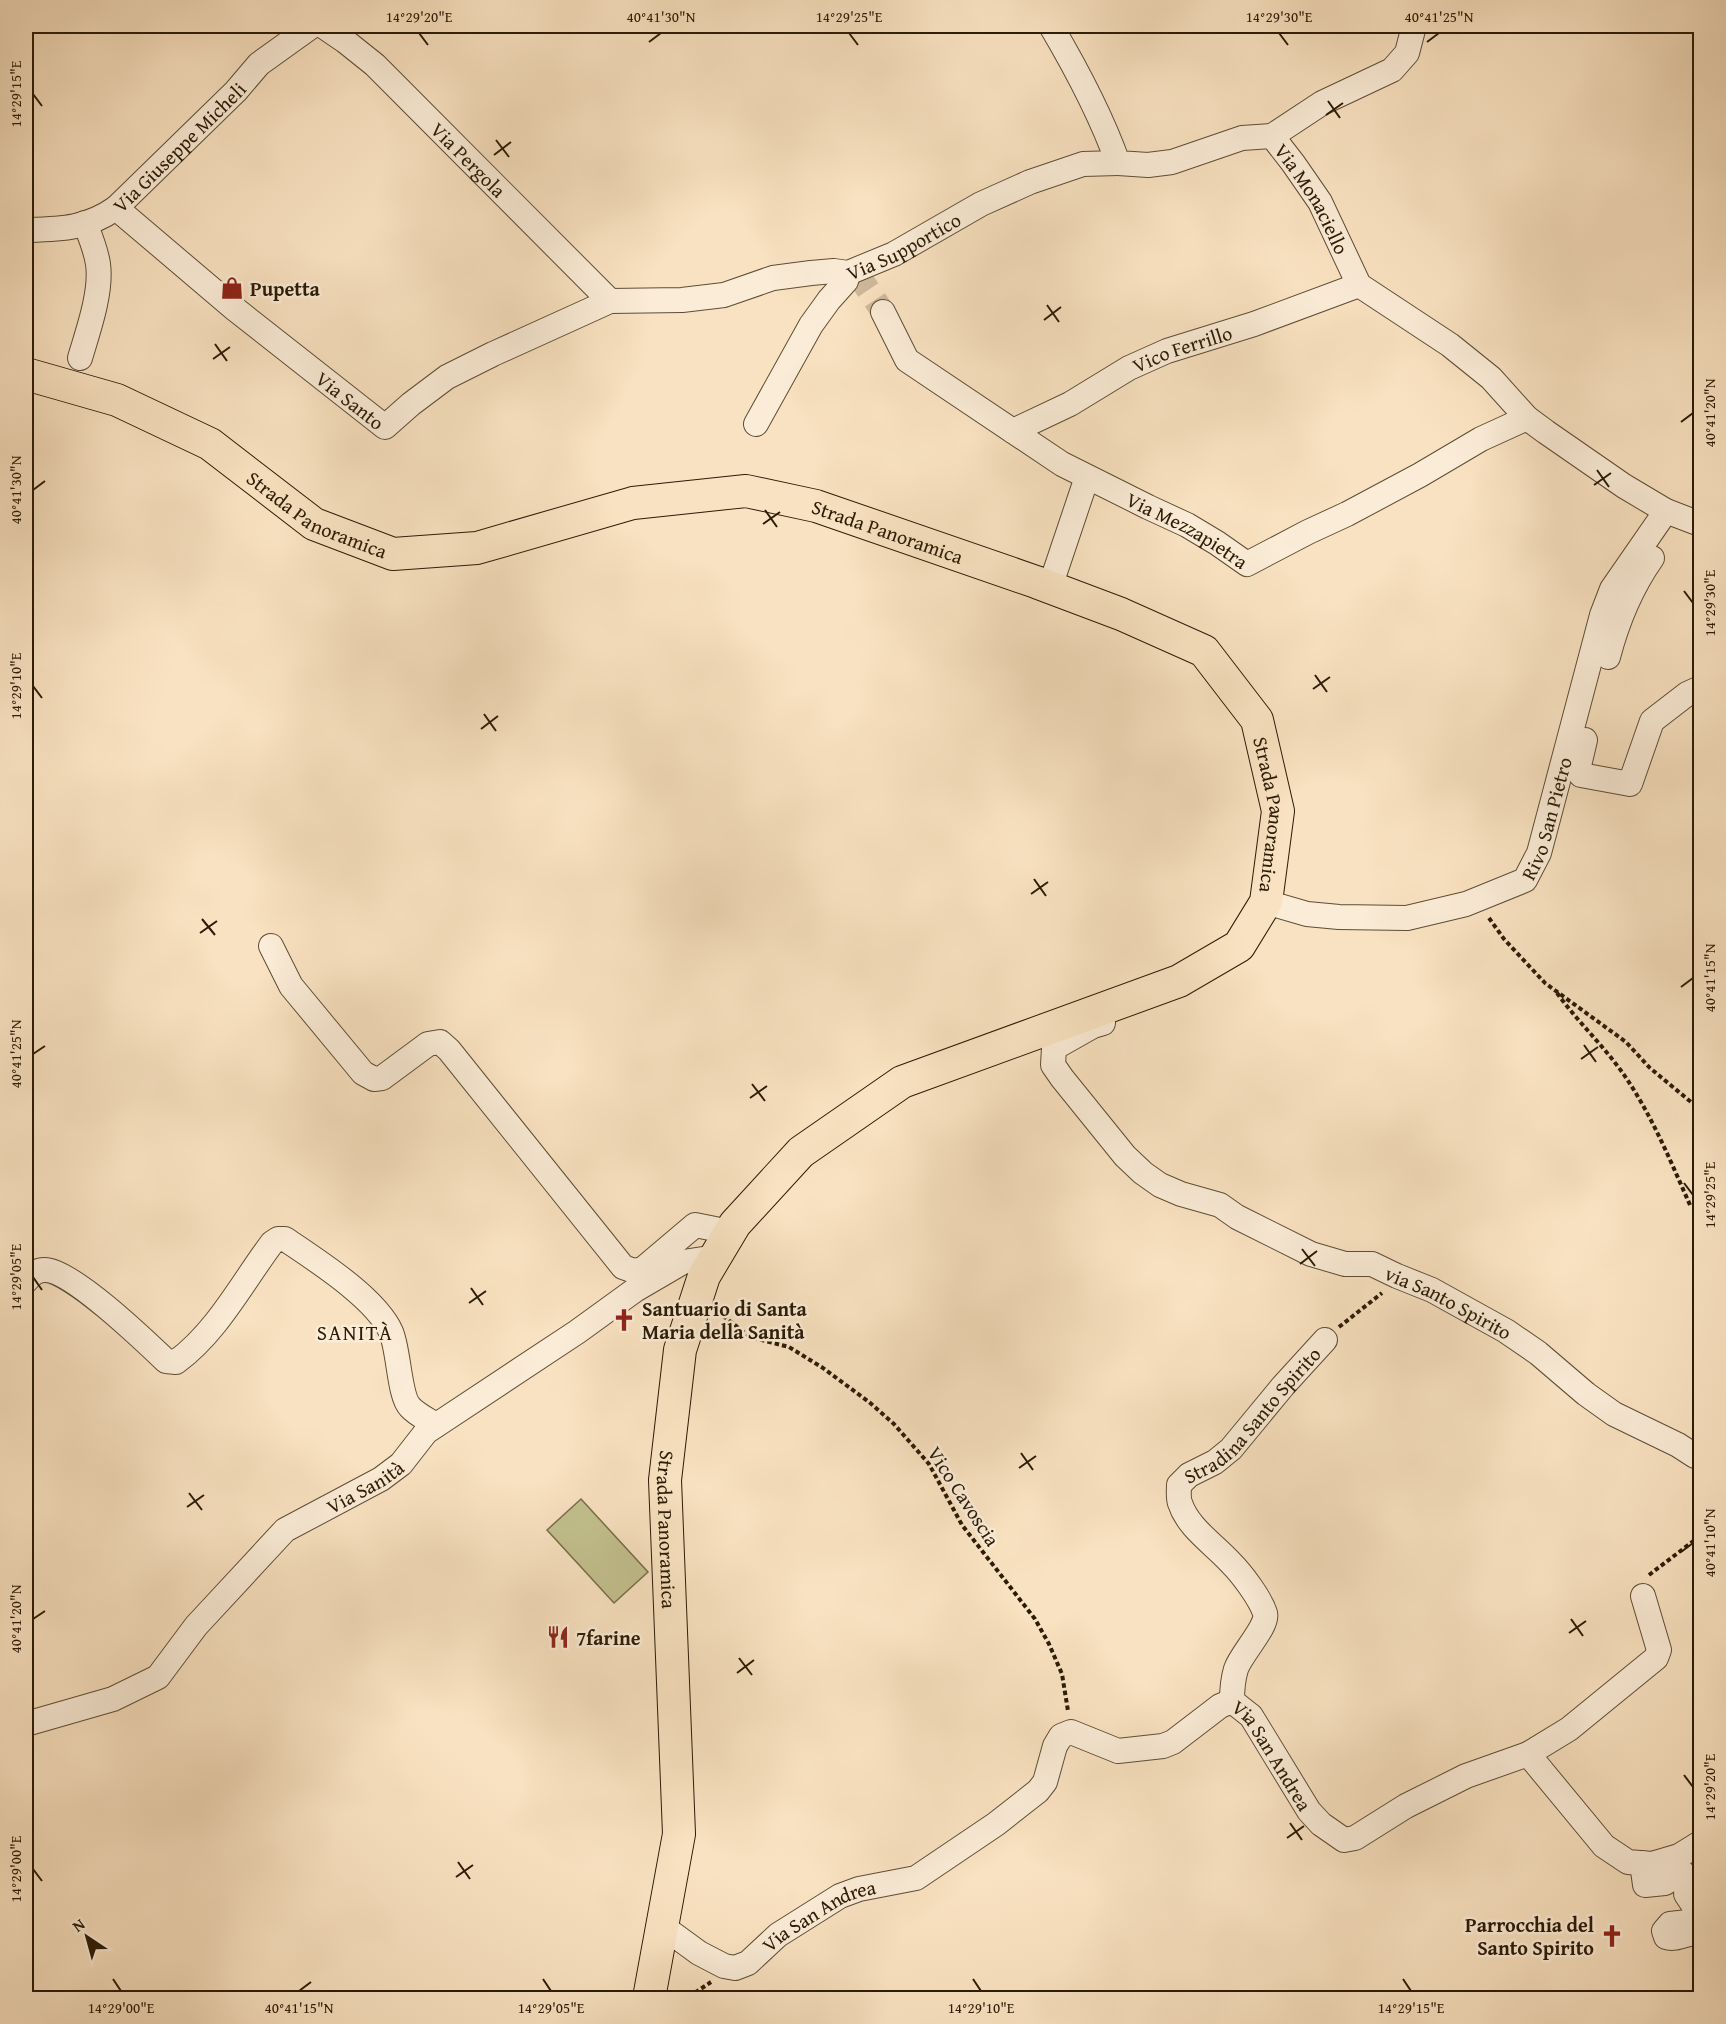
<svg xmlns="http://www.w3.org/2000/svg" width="1726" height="2024" viewBox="0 0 1726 2024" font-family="'Gentium Book Plus',serif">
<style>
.green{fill:#c3c28f;stroke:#776e4a;stroke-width:1.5}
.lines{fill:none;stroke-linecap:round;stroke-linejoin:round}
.minor-tunnel{stroke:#d0ba9c;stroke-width:24;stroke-dasharray:24 12;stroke-linecap:butt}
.minor-casing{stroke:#5e4d35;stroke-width:26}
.major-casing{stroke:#2b1b06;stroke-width:34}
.path{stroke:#2b1b06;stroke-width:4;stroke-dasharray:4.5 3;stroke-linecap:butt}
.minor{stroke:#fbecd7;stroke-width:24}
.major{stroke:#f9e2c1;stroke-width:32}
.ticks{fill:none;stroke:#2b1b06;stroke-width:2}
.labels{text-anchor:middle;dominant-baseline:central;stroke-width:5;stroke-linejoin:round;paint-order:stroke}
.street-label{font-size:20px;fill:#2b1b06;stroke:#fbecd7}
.poi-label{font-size:20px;font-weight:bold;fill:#2b1b06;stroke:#fbecd7;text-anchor:start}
.neighbourhood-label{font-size:21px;letter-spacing:1.5px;fill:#2b1b06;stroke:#fbecd7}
.neatline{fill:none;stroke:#2b1b06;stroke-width:2}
.ticks-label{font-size:15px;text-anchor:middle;fill:#2b1b06}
</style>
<rect width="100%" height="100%" fill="#f9e2c1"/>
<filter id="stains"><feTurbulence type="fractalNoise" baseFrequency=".00333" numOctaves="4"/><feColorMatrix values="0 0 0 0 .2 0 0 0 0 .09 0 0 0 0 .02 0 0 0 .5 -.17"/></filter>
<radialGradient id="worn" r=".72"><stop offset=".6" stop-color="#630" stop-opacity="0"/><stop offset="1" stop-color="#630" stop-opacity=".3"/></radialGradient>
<!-- green -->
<polygon class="green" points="581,1499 648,1572 614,1603 547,1530"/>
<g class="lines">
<!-- minor-tunnel -->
<polyline class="minor-tunnel" points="855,270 883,312"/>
<!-- minor casing -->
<g class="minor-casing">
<g id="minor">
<path id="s1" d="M323,26L345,41L375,65L610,301"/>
<path id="s2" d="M1051,26C1077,70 1101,115 1118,163L1148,165L1172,162L1242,138L1272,136L1293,163L1320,202L1359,285L1450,345L1491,378L1527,418L1546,432L1624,486L1666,511L1700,524"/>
<polyline points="1272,136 1322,103 1392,70 1407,53 1414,26"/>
<path id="s3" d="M116,208L235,309L385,427L411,404L447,377L493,354L610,301L682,300L724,295L773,278L811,273L834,271L848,273L894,254L981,204L1030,182L1083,164L1118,163"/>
<path id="s4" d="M26,230C61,229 86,229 116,208L236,91L259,64L312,26"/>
<path id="s5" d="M883,312L907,360L1062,464L1148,507L1187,525L1217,543L1247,564L1308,532L1347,514L1420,475L1481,439L1527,418"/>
<path d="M80,358C88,331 102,292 98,264C96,250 90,236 85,223"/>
<polyline points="756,424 811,325 829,300 846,281 848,273"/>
<path id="s6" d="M1013,431L1070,404L1129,368L1167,351L1254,324L1359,285"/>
<polyline points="1050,587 1087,477"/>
<path d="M1608,657C1617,622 1631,588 1652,558"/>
<polyline points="1585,740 1578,770 1581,775 1630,784 1652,721 1687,694 1698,689 1700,690"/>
<path id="s7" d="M1266,902L1307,914L1339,917L1407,918L1466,904L1525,880L1539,853L1602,615L1612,589L1666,511"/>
<polyline points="271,946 291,986 363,1073 374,1079 382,1078 428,1044 440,1042 449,1050 623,1267 634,1271 643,1269 695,1225 730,1232"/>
<path id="s8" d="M1103,1023L1093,1026L1054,1048L1053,1065L1062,1078L1125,1156L1143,1173L1160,1185L1181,1194L1220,1205L1237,1217L1311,1254L1345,1264H1372L1397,1276L1432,1290L1506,1331L1538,1353L1586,1394L1614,1414L1678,1445L1695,1456H1700"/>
<path d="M26,1281C31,1275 36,1270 45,1270C71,1270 145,1341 166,1361L176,1362C217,1332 242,1283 272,1243L278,1239H285C316,1260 376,1298 391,1332C399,1350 399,1396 410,1407C416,1414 428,1420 436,1425"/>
<path id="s9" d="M1232,1701C1232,1690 1233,1679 1236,1669C1241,1654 1269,1625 1265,1613C1260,1598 1242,1574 1231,1563C1214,1544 1188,1528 1180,1503C1178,1498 1179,1490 1179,1485L1189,1475L1215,1462L1231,1449L1283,1386L1325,1340"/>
<path id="s10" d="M26,1724L113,1699L158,1677L196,1626L285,1530L381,1479L401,1464L426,1432L577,1332L635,1290L683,1262L716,1257"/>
<polyline points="1528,1754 1604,1846 1628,1862 1652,1864 1679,1856 1700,1843"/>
<path d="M1642,1863L1645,1885L1665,1883L1682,1872C1689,1878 1687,1885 1686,1894L1698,1912L1688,1922L1670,1924L1664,1931L1666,1937C1677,1941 1689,1931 1700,1933"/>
<path id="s11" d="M662,1926L699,1953L724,1966L735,1968L748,1963L778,1935L840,1896L859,1889L916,1878L996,1824L1038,1791L1045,1782L1055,1746L1061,1736L1071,1732L1118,1751L1163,1746L1173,1742L1220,1706L1232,1701L1251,1716L1309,1811L1321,1824L1344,1840L1355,1838L1406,1806L1466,1776L1528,1754L1569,1729L1656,1658L1659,1650L1643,1596"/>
</g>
</g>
<!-- major casing -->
<g class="major-casing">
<g id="major">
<path id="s12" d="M26,374L117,400L210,444L314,524L393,554L477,548L633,503L746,491L816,506L1036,582L1121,614L1204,651L1257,720L1278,811L1266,902L1239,946L1179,981L902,1082L801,1152L735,1224L704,1276L680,1350L665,1480L679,1834L649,1998"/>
</g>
</g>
<!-- path -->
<g class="path">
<polyline points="1489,918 1504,939 1545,983 1626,1042 1650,1068 1697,1107 1700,1126"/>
<path d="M1557,993C1577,1021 1602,1044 1622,1072C1651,1113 1670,1160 1690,1205"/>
<polyline points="717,1311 750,1337 789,1347 823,1368 869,1402 894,1424 929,1464 962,1525 1035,1619 1049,1644 1062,1674 1068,1711"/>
<polyline points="1339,1327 1382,1293"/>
<polyline points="1649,1575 1700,1536"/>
<polyline points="681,1998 696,1992 711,1982"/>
</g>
<!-- minor -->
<use href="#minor" class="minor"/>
<!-- major -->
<use href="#major" class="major"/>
</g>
<!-- ticks -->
<path class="ticks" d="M419,33L428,45M849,33L858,45M1279,33L1288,45M649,42L661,33M1427,42L1439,33M33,94L42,106M1328,101L1340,118M1326,115L1343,103M496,140L509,157M494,155L511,142M1047,305L1059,322M1044,320L1061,307M215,344L227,361M213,359L230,347M1681,422L1693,413M1597,470L1609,487M1594,485L1611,473M33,490L45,481M765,510L777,527M763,524L780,512M1684,591L1693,603M1315,675L1327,692M33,686L42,698M1313,689L1330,677M484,714L496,731M481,729L498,716M1034,879L1046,896M1031,894L1048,882M202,919L215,935M200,933L217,921M1681,987L1693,978M1584,1045L1596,1062M33,1054L45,1046M1581,1059L1598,1047M752,1084L765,1101M750,1098L767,1086M1684,1183L1693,1195M1302,1249L1315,1266M1300,1264L1317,1251M33,1277L42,1290M471,1288L483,1305M469,1303L486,1291M1021,1453L1033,1470M1019,1468L1036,1456M189,1493L202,1510M187,1507L204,1495M1681,1552L1693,1543M33,1619L45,1611M1571,1619L1583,1636M1569,1633L1586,1621M739,1658L752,1675M737,1673L754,1660M1684,1775L1693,1787M1290,1823L1302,1840M1287,1838L1304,1826M458,1862L470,1879M33,1869L42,1881M456,1877L473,1865M113,1979L121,1991M543,1979L551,1991M973,1979L981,1991M1403,1979L1411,1991M299,1991L311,1982"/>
<!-- icons -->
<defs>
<g id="shop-bare" transform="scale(1.8)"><path d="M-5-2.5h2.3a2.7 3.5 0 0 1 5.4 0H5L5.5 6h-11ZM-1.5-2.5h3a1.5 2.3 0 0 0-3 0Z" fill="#8f2418" stroke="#fbecd7" stroke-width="2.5" paint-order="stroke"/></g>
<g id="church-bare" transform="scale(1.8)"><path d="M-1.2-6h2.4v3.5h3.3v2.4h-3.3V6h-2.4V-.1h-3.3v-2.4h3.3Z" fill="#8f2418" stroke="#fbecd7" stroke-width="2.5" paint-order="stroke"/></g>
<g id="restaurant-bare" transform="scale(1.8)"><path d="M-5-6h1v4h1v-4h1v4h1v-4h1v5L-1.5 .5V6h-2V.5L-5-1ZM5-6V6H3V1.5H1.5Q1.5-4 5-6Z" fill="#8f2418" stroke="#fbecd7" stroke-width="2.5" paint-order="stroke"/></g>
</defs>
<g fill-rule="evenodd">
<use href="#shop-bare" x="232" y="288"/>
<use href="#church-bare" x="624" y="1320"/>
<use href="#restaurant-bare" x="558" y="1637"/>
<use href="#church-bare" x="1612" y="1936"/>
</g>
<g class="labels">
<!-- street labels -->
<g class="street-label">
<text stroke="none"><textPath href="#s4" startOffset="182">Via Giuseppe Micheli</textPath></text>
<text stroke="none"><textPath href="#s1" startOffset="198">Via Pergola</textPath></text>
<text stroke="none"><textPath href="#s2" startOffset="386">Via Monaciello</textPath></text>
<text stroke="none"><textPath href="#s3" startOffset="910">Via Supportico</textPath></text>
<text stroke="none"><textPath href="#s6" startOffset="189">Vico Ferrillo</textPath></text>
<text stroke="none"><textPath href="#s3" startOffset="303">Via Santo</textPath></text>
<text stroke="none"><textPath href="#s12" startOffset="327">Strada Panoramica</textPath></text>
<text stroke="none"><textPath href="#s5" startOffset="382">Via Mezzapietra</textPath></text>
<text stroke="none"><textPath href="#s12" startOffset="921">Strada Panoramica</textPath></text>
<text stroke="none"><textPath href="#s12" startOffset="1443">Strada Panoramica</textPath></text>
<text stroke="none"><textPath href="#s7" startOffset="333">Rivo San Pietro</textPath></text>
<text stroke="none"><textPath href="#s8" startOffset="549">via Santo Spirito</textPath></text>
<text stroke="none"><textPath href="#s9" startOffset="357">Stradina Santo Spirito</textPath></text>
<text stroke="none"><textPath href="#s10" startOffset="426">Via Sanità</textPath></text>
<text transform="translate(964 1496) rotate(57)">Vico Cavoscia</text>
<text stroke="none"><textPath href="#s12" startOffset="2487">Strada Panoramica</textPath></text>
<text stroke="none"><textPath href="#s11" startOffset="760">Via San Andrea</textPath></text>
<text stroke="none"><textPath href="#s11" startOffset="186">Via San Andrea</textPath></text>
</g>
<!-- poi labels -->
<g class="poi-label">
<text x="250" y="288">Pupetta</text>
<text x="642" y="1308">Santuario di Santa<tspan x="642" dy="23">Maria della Sanità</tspan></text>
<text x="576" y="1637">7farine</text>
<text x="1594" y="1924" text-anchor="end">Parrocchia del<tspan x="1594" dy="23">Santo Spirito</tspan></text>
</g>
<!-- neighbourhood labels -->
<g class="neighbourhood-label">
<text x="355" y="1332">SANITÀ</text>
</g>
</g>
<!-- margin -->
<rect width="1726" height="2024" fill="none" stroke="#f9e2c1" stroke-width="66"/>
<!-- north arrow -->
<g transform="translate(87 1937) rotate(324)" stroke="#fbecd7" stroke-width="4.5" paint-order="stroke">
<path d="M0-4.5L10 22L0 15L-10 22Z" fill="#2b1b06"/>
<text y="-9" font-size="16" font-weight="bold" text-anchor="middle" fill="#2b1b06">N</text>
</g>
<rect x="33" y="33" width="1660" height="1958" class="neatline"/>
<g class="ticks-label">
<text x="419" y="22">14°29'20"E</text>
<text x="661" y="22">40°41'30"N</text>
<text x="849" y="22">14°29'25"E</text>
<text x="1279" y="22">14°29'30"E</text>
<text x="1439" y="22">40°41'25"N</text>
<text transform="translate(16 94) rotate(-90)" y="5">14°29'15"E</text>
<text transform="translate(1710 413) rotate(-90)" y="5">40°41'20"N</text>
<text transform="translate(16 490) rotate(-90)" y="5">40°41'30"N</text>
<text transform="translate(1710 603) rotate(-90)" y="5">14°29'30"E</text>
<text transform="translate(16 686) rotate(-90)" y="5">14°29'10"E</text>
<text transform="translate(1710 978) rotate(-90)" y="5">40°41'15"N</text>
<text transform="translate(16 1054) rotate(-90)" y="5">40°41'25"N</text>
<text transform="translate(1710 1195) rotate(-90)" y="5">14°29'25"E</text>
<text transform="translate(16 1277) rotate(-90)" y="5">14°29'05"E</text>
<text transform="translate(1710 1543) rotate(-90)" y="5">40°41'10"N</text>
<text transform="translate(16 1619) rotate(-90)" y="5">40°41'20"N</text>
<text transform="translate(1710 1787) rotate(-90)" y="5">14°29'20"E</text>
<text transform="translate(16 1869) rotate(-90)" y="5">14°29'00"E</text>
<text x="121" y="2013">14°29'00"E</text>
<text x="299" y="2013">40°41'15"N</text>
<text x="551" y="2013">14°29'05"E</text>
<text x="981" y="2013">14°29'10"E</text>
<text x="1411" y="2013">14°29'15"E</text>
</g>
<rect width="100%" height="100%" filter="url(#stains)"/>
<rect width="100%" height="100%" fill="url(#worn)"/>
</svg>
